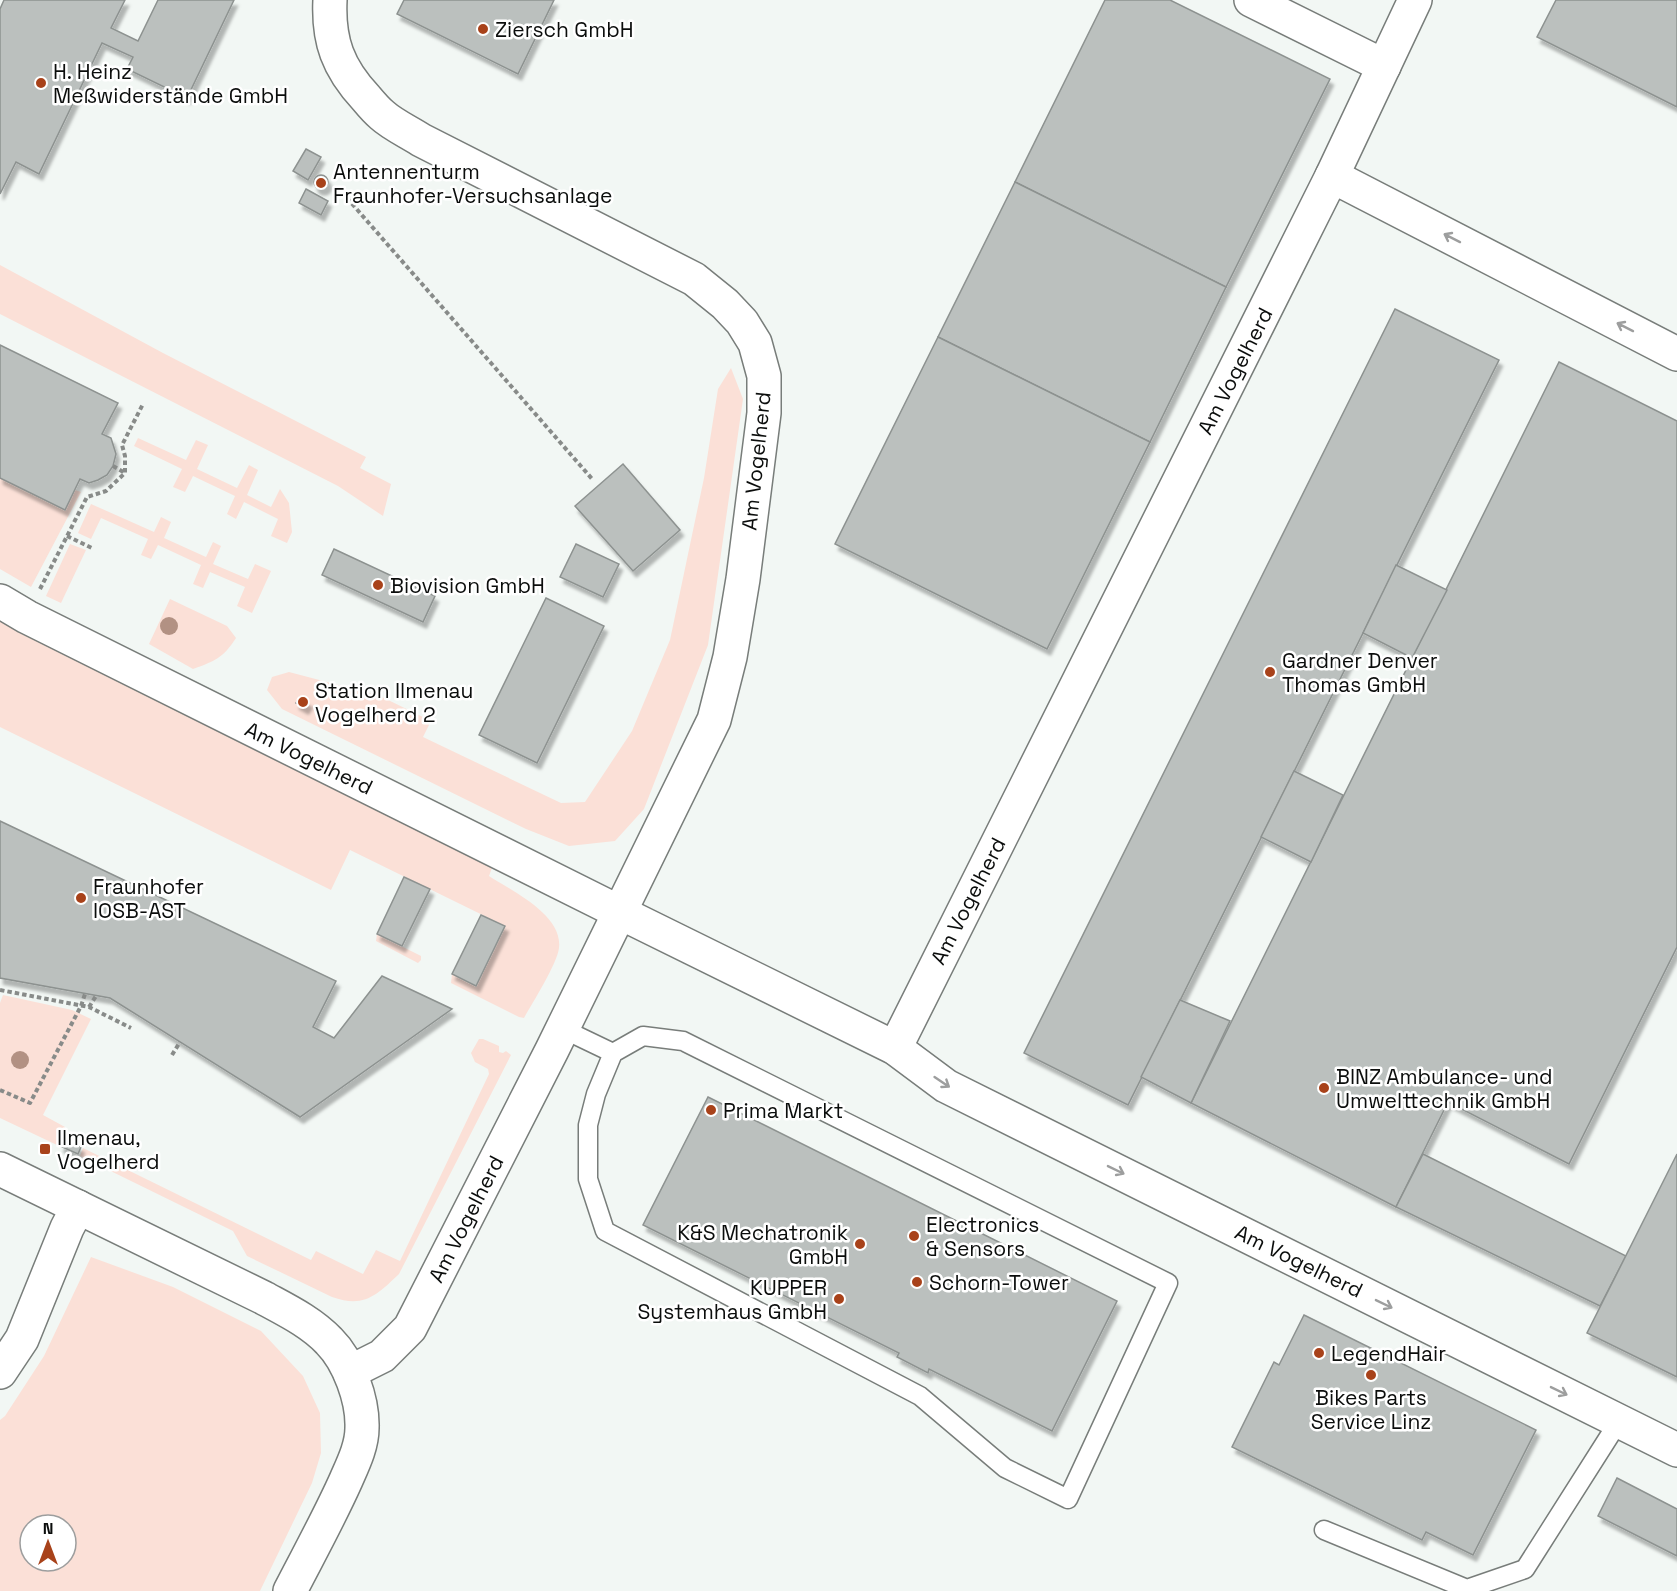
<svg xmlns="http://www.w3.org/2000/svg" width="1677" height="1591" viewBox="0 0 1677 1591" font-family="'Space Grotesk',sans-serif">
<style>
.green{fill:#fbe0d7;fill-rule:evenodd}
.building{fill:#bbc0be;stroke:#8d9290;stroke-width:1.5;filter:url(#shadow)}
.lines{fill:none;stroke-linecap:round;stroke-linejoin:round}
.lane-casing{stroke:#787d7a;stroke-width:21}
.street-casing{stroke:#787d7a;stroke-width:36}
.path{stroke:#888b89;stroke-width:4;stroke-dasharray:4.5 3;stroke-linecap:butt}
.lane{stroke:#fff;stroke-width:18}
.street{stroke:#fff;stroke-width:33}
.tree{fill:#b29183}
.oneway{stroke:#9d9e9e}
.poi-dot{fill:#a8421a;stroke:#fff;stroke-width:2}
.labels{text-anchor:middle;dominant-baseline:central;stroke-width:5;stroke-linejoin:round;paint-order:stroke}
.poi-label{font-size:21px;fill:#0b0d0c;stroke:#fff;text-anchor:start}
.street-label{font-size:21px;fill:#0b0d0c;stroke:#fff}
</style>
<defs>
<filter id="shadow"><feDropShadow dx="3.5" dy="6" stdDeviation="1.5" flood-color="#0004"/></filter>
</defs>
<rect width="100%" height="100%" fill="#f2f7f4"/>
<!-- green -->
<g class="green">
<polygon points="0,265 163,353 366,457 360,468 391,484 383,516 338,486 0,314"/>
<polygon points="731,368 743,399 708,645 644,809 615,841 569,846 526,829 282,709 267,690 272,677 289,672 380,696 431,721 423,737 561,803 585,802 632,731 670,640 704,478 718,389"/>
<polygon points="138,438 186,460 196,440 208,445 197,469 237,488 249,465 258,470 247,495 271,507 280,489 289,503 292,532 287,543 271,536 278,519 244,502 236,519 227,514 235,496 193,476 185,492 173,487 182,469 134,446"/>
<polygon points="0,478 65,510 75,490 81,492 31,587 0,569"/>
<polygon points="91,504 154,532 161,517 171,522 164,538 206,557 213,542 221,546 213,564 248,579 255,564 271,571 252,613 237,606 245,587 210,572 203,588 193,584 201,565 158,545 151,559 141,555 148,539 101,518 91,539 78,533"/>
<polygon points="70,544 86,550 61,603 46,596"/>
<path d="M170,599L227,626L236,638C223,658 215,661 193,669L149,644Z"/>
<path d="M0,618L493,865L489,876C512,891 563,915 559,948C557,964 533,1002 524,1018L519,1017L451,983L452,974L476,986L505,926L350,850L331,890L0,727Z"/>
<polygon points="377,934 421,956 421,960 418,963 376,941"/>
<polygon points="3,995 72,1010 91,1019 43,1115 65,1127 57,1145 0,1118 0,1003"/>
<path d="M479,1039H483L499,1046V1052L503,1053L506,1051L511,1055L399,1274C376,1296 364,1308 332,1297L247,1256L233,1231L80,1156L83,1148L311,1260L316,1251L363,1274L376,1250L400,1261L489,1074L488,1069L475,1062L471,1053Z"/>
<path d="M91,1257L173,1287L261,1331L303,1376L320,1413L321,1453L312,1483L260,1591H0V1420L5,1416L44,1356ZM30,1525H66V1561H30Z"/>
</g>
<!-- building -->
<g class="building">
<polygon points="4,0 125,0 111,28 138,41 158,0 234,0 187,98 127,69 133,57 102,43 39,174 16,162 0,194 0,9"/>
<polygon points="404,0 554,0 518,74 397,14"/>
<polygon points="1105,0 1170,0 1330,79 1226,287 1015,182"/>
<polygon points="1556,0 1677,0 1677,107 1537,37"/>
<polygon points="306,149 321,157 308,180 293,171"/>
<circle cx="321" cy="182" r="7"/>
<polygon points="1015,182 1226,287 1150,442 938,337"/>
<polygon points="306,189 328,201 321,215 299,203"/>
<polygon points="1395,309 1499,360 1128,1105 1024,1053"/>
<polygon points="938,337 1150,442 1047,649 835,544"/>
<polygon points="0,345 118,403 102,434 111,438 116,454 113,466 107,475 98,480 89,483 80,479 65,510 0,478"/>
<polygon points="1559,362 1677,421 1677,947 1569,1164 1448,1102 1396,1207 1191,1103"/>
<polygon points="623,464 680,530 633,571 575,506"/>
<polygon points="576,544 619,564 603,597 560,577"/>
<polygon points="334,549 435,596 423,622 322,575"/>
<polygon points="1396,565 1447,590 1412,658 1363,633"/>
<polygon points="546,598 604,626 537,763 479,735"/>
<polygon points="300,697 309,702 305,708 296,703"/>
<polygon points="1294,771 1343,795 1311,862 1261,837"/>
<polygon points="0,821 336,981 313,1027 334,1038 382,976 452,1009 300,1117 110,998 0,978"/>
<polygon points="404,877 430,889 402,946 377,934"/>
<polygon points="481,915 505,926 476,986 452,974"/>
<polygon points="1180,1000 1230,1021 1191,1103 1141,1077"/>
<polygon points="708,1097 1117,1301 1052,1431 929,1369 928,1373 897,1357 899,1353 643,1225"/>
<polygon points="64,1139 81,1147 78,1154 60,1146"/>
<polygon points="1423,1154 1626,1256 1600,1306 1396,1207"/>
<polygon points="1677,1154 1677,1377 1587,1333"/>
<polygon points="1304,1315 1536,1430 1473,1555 1426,1532 1422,1540 1232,1447 1274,1362 1279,1365"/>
<polygon points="1617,1478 1677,1509 1677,1556 1598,1516"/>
</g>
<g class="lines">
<!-- lane casing -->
<g class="lane-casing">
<g id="lane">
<polyline points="563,1029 613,1053 643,1036 683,1041 1168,1283 1068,1499 1005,1468 920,1396 605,1231 588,1179 588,1125 596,1094 613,1053"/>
<polyline points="1324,1530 1467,1589 1525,1569 1619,1421"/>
</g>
</g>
<!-- street casing -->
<g class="street-casing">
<g id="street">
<path d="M330,0C328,41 338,68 366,98C371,104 376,110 382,115C393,125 409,132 421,140L694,279L725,304L742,322L755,343L764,376V413L743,579L730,657L714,720L552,1050L410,1328L382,1356L350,1372"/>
<polyline points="1251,0 1384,66"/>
<polyline points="1332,176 1677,354"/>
<polyline points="0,601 27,617 619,912 895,1048 946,1086 1677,1450"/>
<polyline points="895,1048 1332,176 1415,0"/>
<path d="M0,1169L264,1298C286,1310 311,1322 329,1341C349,1361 363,1400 362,1428C362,1446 353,1464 346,1480C329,1518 309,1554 290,1591"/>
<polyline points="0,1372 22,1339 67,1228 78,1207"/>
</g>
</g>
<!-- path -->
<g class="path">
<polyline points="347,198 593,480"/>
<polyline points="113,466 125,473"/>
<polyline points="67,536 94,549"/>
<polyline points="40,589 87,497 106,491 125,473 125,456 122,445 143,404"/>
<polyline points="0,990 89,1007 131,1028"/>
<polyline points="89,1007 96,996"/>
<polyline points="172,1055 180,1042"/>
<polyline points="0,1090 30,1103 81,1006 85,994"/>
</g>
<!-- lane -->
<use href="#lane" class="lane"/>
<!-- street -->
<use href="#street" class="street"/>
</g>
<!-- trees -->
<g class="tree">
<circle cx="169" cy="626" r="9"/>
<circle cx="20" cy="1060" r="9"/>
</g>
<!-- one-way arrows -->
<defs><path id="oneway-shaft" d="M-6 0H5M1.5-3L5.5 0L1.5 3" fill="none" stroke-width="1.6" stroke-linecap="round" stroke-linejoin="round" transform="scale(1.5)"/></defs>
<g class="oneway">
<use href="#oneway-shaft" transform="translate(1452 238) rotate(-153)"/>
<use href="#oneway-shaft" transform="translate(1625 327) rotate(-153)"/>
<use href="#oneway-shaft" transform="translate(942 1082) rotate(34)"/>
<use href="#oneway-shaft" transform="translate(1116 1170) rotate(26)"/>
<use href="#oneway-shaft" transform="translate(1384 1304) rotate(26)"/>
<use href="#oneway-shaft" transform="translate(1559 1391) rotate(26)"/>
</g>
<!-- markers -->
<g class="poi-dot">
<circle cx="483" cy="29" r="6"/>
<circle cx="41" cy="83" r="6"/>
<circle cx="321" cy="183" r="6"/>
<circle cx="378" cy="585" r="6"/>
<circle cx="1270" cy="672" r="6"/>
<circle cx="303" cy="702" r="6"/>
<circle cx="81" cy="898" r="6"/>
<circle cx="1324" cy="1088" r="6"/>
<circle cx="711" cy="1110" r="6"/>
<rect x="39" y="1143" width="12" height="12" rx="3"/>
<circle cx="914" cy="1236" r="6"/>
<circle cx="860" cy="1244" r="6"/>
<circle cx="917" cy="1282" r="6"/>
<circle cx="839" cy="1299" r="6"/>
<circle cx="1319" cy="1353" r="6"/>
<circle cx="1371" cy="1375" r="6"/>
</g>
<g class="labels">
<!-- poi labels -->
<g class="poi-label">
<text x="495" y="29">Ziersch GmbH</text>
<text x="53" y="71">H. Heinz<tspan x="53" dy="24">Meßwiderstände GmbH</tspan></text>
<text x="333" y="171">Antennenturm<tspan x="333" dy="24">Fraunhofer-Versuchsanlage</tspan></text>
<text x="390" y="585">Biovision GmbH</text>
<text x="1282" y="660">Gardner Denver<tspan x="1282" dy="24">Thomas GmbH</tspan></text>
<text x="315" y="690">Station Ilmenau<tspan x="315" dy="24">Vogelherd 2</tspan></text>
<text x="93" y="886">Fraunhofer<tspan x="93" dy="24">IOSB-AST</tspan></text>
<text x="1336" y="1076">BINZ Ambulance- und<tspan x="1336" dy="24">Umwelttechnik GmbH</tspan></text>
<text x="723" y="1110">Prima Markt</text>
<text x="57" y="1137">Ilmenau,<tspan x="57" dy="24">Vogelherd</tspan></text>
<text x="926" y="1224">Electronics<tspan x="926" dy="24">&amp; Sensors</tspan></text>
<text x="848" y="1232" text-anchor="end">K&amp;S Mechatronik<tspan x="848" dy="24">GmbH</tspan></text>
<text x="929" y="1282">Schorn-Tower</text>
<text x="827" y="1287" text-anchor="end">KUPPER<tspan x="827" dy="24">Systemhaus GmbH</tspan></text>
<text x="1331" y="1353">LegendHair</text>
<text x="1371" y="1397" text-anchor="middle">Bikes Parts<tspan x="1371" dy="24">Service Linz</tspan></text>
</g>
<!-- street labels -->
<g class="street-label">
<text transform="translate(1235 371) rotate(-63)">Am Vogelherd</text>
<text transform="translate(756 461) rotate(-84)">Am Vogelherd</text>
<text transform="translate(309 758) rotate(26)">Am Vogelherd</text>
<text transform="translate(968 901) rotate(-63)">Am Vogelherd</text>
<text transform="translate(466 1219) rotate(-63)">Am Vogelherd</text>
<text transform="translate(1299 1261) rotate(26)">Am Vogelherd</text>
</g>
</g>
<!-- north arrow -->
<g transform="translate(48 1543)"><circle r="28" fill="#ffffff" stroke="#9d9e9e" stroke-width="1.5"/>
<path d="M0-4.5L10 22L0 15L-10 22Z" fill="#a8421a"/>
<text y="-9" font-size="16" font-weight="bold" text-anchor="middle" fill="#0b0d0c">N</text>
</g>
</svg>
